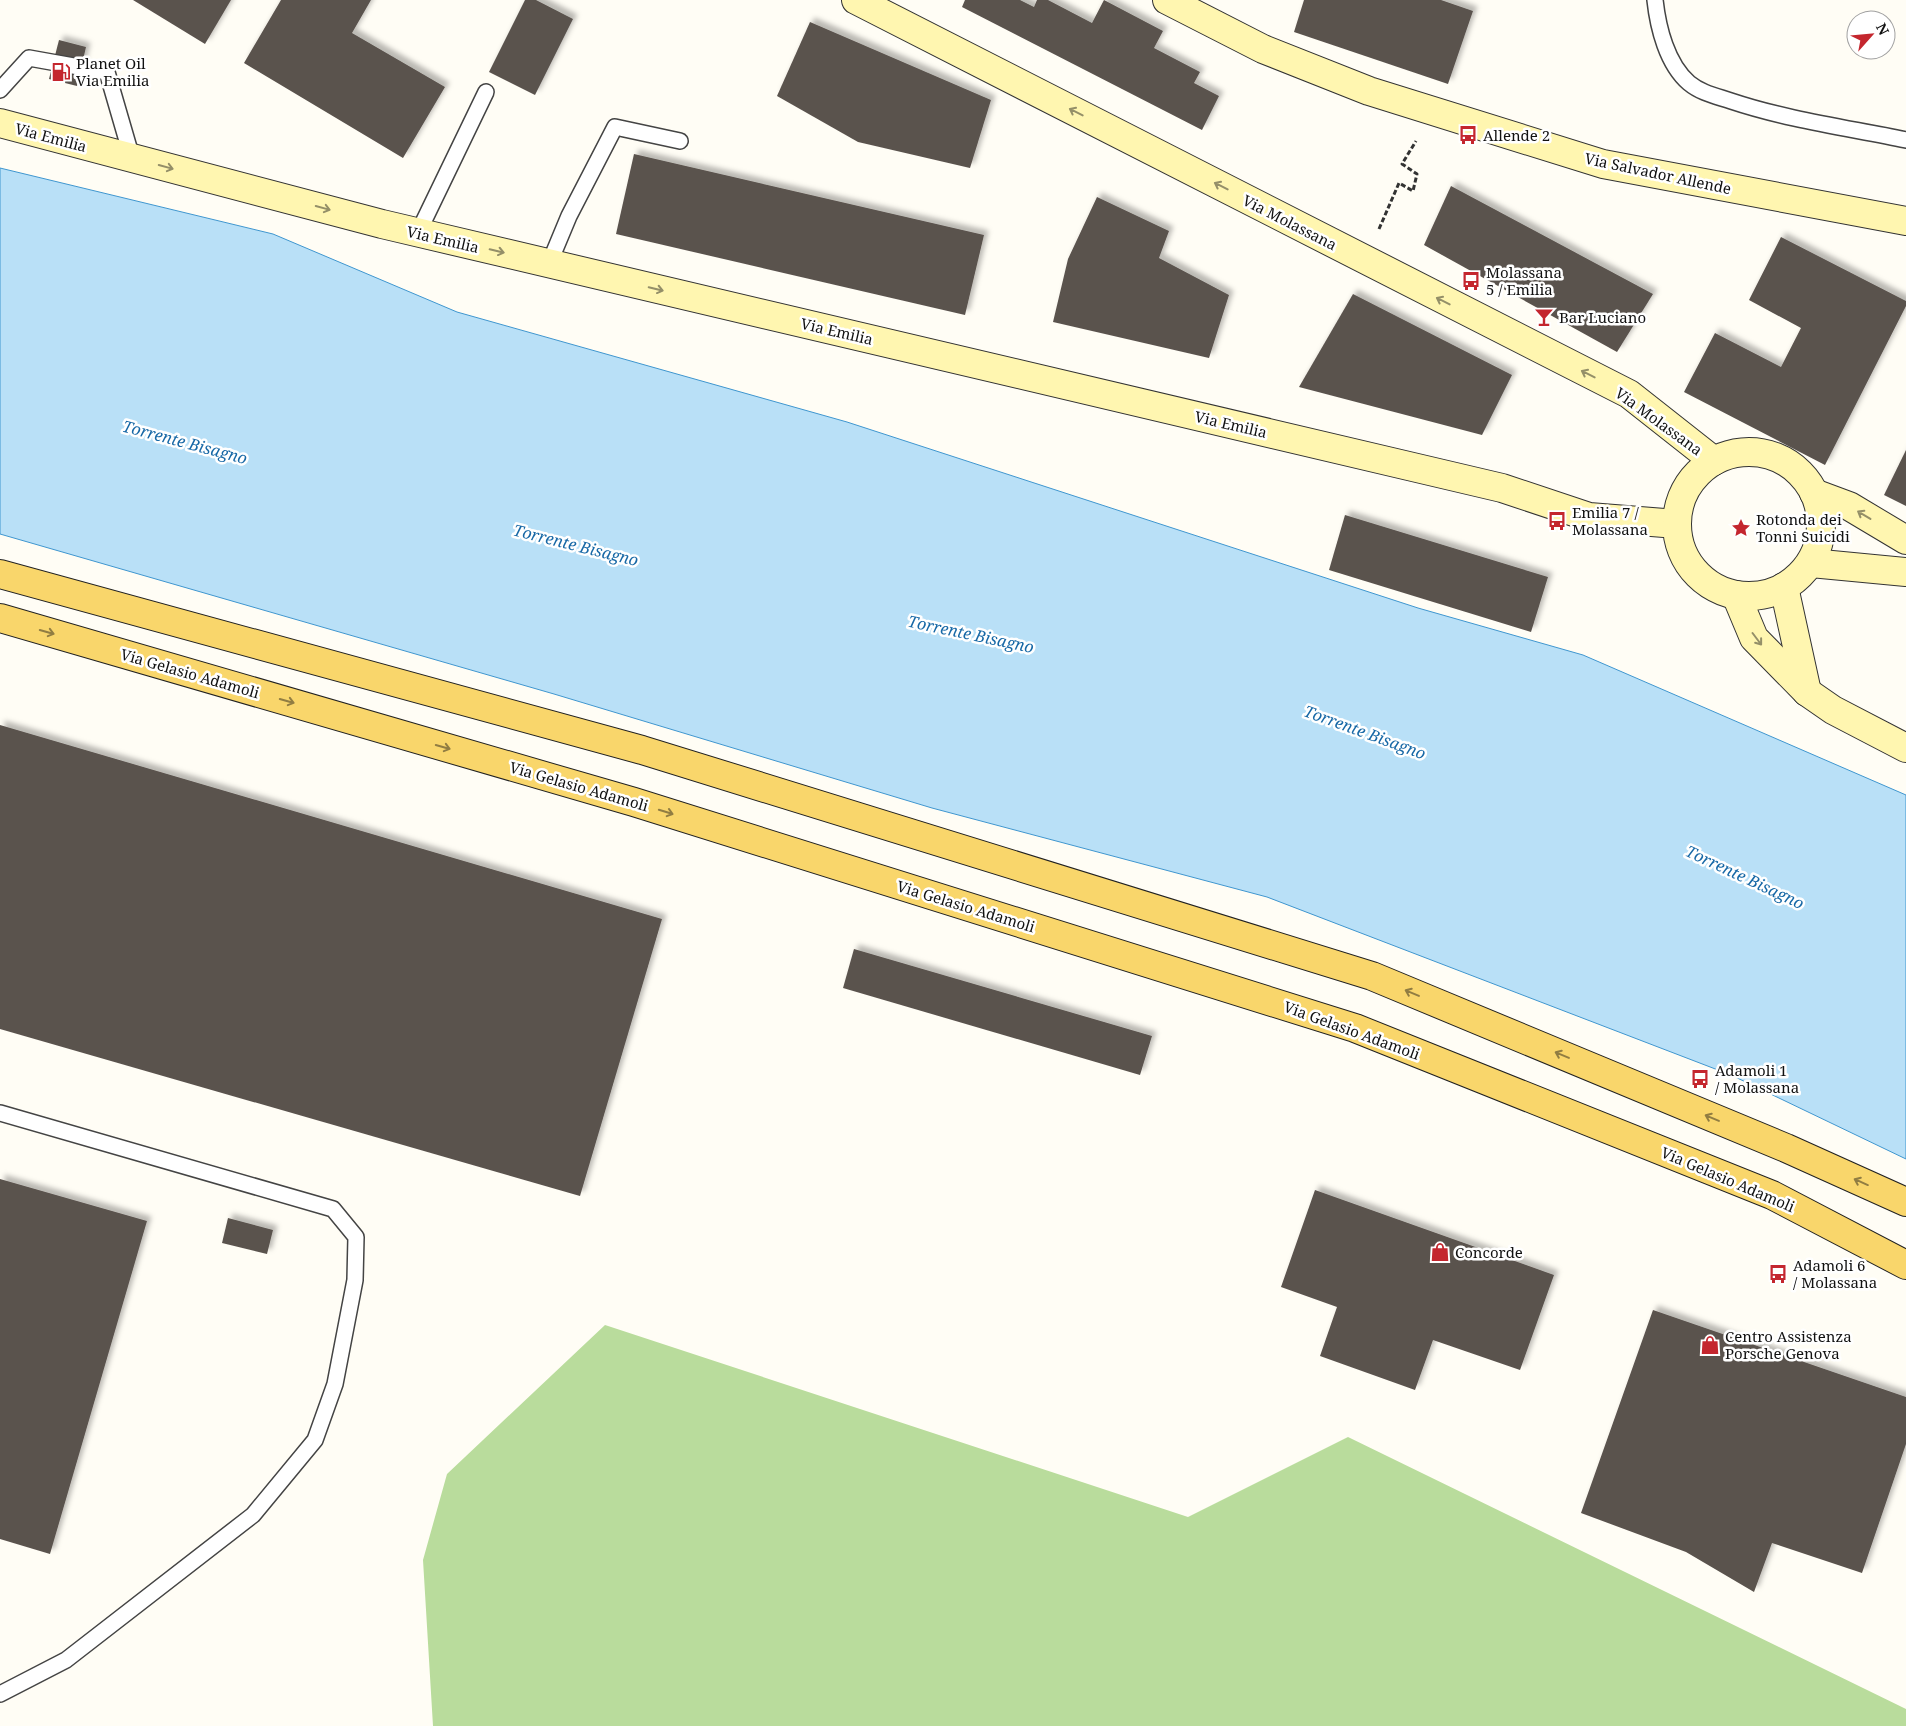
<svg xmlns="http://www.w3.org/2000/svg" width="1906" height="1726" viewBox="0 0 1906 1726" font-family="'Noto Serif',serif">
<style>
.forest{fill:#b9dc9c}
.water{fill:#b9e0f7;stroke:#3f96cf}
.building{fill:#5a524d;filter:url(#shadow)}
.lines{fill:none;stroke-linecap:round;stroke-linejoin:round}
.lane-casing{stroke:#444;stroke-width:18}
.secondary-casing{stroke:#333;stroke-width:30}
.primary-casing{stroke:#222;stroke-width:30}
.path{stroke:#333;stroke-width:3;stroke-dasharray:5 2.5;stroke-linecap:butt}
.lane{stroke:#fff;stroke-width:15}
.secondary{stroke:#fff6b0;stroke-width:28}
.primary{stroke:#f9d66b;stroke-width:28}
.oneway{stroke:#948f68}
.oneway2{stroke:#917d42}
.labels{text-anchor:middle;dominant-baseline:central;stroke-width:5;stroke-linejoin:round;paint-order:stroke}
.poi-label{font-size:15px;fill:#111;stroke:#fff;text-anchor:start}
.street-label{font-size:15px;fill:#111;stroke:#fff}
.water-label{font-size:16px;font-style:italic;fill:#1768a6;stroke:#fff}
</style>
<defs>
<filter id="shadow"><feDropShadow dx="4.5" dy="-4.5" stdDeviation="2.5" flood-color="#0004"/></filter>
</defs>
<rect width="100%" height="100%" fill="#fffdf5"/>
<!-- forest -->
<polygon class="forest" points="605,1325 1188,1517 1348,1437 1906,1709 1906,1726 433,1726 423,1560 447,1474"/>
<!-- water -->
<polygon class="water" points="0,168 273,234 457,312 847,422 1418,608 1583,655 1906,795 1906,1159 1731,1075 1267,897 932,808 554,694 0,534"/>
<!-- building -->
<g class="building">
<polygon points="133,0 231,0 205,44"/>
<polygon points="281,0 371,0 352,33 445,87 403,158 244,63"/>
<polygon points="525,0 536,0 573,19 535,95 489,72"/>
<polygon points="965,0 1020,0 1034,7 1037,0 1048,0 1092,23 1104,0 1163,31 1154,48 1200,72 1194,83 1219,96 1202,130 962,7"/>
<polygon points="1304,0 1441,0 1473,11 1448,84 1294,32"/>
<polygon points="810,22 991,100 970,168 858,142 777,96"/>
<polygon points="59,40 86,47 77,86 49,79"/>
<polygon points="634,154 984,235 965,315 616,234"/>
<polygon points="1451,186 1653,294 1617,352 1424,245"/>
<polygon points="1097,197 1169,231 1159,258 1229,295 1209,358 1053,322 1068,259"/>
<polygon points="1781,237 1906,301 1906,306 1825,465 1684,392 1715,333 1781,367 1801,328 1749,300"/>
<polygon points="1353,294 1512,375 1482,435 1299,387"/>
<polygon points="1906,450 1906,506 1884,495"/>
<polygon points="1345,515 1548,577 1531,632 1329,570"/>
<polygon points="0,725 662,919 580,1196 0,1029"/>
<polygon points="854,949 1152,1036 1140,1075 843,988"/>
<polygon points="0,1179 147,1221 50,1554 0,1539"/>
<polygon points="1315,1190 1554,1275 1520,1370 1433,1340 1415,1390 1320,1356 1337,1307 1281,1287"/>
<polygon points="228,1218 273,1230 267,1254 222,1243"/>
<polygon points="1653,1310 1906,1397 1906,1444 1862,1573 1772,1543 1754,1592 1686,1552 1581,1513"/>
</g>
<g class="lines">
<!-- lane casing -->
<g class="lane-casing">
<g id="lane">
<path d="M1655,0C1658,28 1667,64 1689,83C1701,93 1716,96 1731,101C1788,120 1848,128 1906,140"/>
<polyline points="0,90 29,58 107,72 132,158"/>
<polyline points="418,233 486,92"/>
<polyline points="549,264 569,216 615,127 680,141"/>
<polyline points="0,1113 333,1209 356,1237 355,1280 335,1384 315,1440 253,1515 66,1660 0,1694"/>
</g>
</g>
<!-- secondary casing -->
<g class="secondary-casing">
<g id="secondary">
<polyline points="856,0 1629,394 1714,461"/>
<polyline points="1167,0 1263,49 1369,91 1603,164 1906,221"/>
<polyline points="0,123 382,224 1502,488 1589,517 1677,524"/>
<circle cx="1749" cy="524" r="72"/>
<polyline points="1814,493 1849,506 1906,540"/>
<polyline points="1811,563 1906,572"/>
<polyline points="1784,587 1807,692"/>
<polyline points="1736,595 1754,638 1807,692 1833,710 1906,748"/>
</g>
</g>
<!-- primary casing -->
<g class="primary-casing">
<g id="primary">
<polyline points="0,574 642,750 1372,976 1786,1148 1906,1202"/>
<polyline points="0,618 634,802 1355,1028 1772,1195 1906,1265"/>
</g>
</g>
<!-- path -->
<polyline class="path" points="1379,229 1399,183 1413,191 1417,174 1402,164 1416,141"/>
<!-- lane -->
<use href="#lane" class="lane"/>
<!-- secondary -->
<use href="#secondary" class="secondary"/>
<!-- primary -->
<use href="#primary" class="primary"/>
</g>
<!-- one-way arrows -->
<defs><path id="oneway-shaft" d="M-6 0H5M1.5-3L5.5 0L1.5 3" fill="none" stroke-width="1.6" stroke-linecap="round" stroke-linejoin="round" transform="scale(1.25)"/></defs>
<g class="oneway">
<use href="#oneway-shaft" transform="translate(1076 112) rotate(-153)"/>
<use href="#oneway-shaft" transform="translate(166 167) rotate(15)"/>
<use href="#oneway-shaft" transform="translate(1221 186) rotate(-153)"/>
<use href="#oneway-shaft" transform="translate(323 208) rotate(15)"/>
<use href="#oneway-shaft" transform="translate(497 251) rotate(13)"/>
<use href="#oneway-shaft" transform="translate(656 289) rotate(13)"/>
<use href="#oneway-shaft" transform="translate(1443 301) rotate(-153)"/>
<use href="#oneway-shaft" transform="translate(1588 374) rotate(-153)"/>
<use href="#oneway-shaft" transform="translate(1864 515) rotate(-149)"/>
<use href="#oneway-shaft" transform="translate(1757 639) rotate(53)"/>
</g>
<g class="oneway2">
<use href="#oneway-shaft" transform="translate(47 632) rotate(16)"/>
<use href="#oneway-shaft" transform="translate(287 701) rotate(16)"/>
<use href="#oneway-shaft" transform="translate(443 747) rotate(16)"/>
<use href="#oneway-shaft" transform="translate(666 812) rotate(17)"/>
<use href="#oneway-shaft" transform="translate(1412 993) rotate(-157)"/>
<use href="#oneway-shaft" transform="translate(1562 1055) rotate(-157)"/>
<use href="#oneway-shaft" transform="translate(1712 1118) rotate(-157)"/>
<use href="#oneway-shaft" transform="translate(1861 1182) rotate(-156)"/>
</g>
<!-- icons -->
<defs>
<g id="fuel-bare" transform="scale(1.5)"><path d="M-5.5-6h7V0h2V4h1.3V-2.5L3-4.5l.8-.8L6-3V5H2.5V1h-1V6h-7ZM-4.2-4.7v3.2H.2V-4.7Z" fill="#c4262e" stroke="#fff" stroke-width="2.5" paint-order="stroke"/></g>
<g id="bus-bare" transform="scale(1.5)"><path d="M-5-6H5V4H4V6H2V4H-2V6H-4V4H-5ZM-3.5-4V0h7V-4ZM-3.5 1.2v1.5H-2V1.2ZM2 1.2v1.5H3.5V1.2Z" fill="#c4262e" stroke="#fff" stroke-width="2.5" paint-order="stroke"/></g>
<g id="bar-bare" transform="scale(1.5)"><path d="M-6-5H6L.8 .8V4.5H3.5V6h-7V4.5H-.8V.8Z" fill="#c4262e" stroke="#fff" stroke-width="2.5" paint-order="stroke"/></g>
<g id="sight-bare" transform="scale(1.5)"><path d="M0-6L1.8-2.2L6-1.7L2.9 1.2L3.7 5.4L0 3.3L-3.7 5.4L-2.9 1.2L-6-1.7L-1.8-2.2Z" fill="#c4262e" stroke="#fff" stroke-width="2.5" paint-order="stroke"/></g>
<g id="shop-bare" transform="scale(1.5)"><path d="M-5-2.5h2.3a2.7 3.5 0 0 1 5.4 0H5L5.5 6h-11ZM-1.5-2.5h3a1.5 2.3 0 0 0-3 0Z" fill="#c4262e" stroke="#fff" stroke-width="2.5" paint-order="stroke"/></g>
</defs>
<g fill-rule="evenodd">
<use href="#fuel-bare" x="61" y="72"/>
<use href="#bus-bare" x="1468" y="135"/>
<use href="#bus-bare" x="1471" y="281"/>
<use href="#bar-bare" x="1544" y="317"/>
<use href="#bus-bare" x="1557" y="521"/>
<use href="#sight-bare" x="1741" y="528"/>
<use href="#bus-bare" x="1700" y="1079"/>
<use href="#shop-bare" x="1440" y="1252"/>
<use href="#bus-bare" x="1778" y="1274"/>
<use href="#shop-bare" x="1710" y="1345"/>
</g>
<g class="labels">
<!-- poi labels -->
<g class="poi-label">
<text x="76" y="63">Planet Oil<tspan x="76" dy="17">Via Emilia</tspan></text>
<text x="1483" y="135">Allende 2</text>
<text x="1486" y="272">Molassana<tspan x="1486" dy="17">5 / Emilia</tspan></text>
<text x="1559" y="317">Bar Luciano</text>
<text x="1572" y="512">Emilia 7 /<tspan x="1572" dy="17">Molassana</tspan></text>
<text x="1756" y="519">Rotonda dei<tspan x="1756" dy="17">Tonni Suicidi</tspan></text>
<text x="1715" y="1070">Adamoli 1<tspan x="1715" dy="17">/ Molassana</tspan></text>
<text x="1455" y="1252">Concorde</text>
<text x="1793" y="1265">Adamoli 6<tspan x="1793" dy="17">/ Molassana</tspan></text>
<text x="1725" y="1336">Centro Assistenza<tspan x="1725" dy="17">Porsche Genova</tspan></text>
</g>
<!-- street labels -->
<g class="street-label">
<text transform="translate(51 137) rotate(15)">Via Emilia</text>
<text transform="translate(1658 173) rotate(12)">Via Salvador Allende</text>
<text transform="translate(1290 222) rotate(27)">Via Molassana</text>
<text transform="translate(443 239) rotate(13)">Via Emilia</text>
<text transform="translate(837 331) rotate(13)">Via Emilia</text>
<text transform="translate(1659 421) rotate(36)">Via Molassana</text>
<text transform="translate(1231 424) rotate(13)">Via Emilia</text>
<text transform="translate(190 673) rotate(16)">Via Gelasio Adamoli</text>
<text transform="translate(579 786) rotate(16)">Via Gelasio Adamoli</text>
<text transform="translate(966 906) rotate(17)">Via Gelasio Adamoli</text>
<text transform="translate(1352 1030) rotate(20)">Via Gelasio Adamoli</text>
<text transform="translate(1728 1179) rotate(23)">Via Gelasio Adamoli</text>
</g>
<!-- water labels -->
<g class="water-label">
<text transform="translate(185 442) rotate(15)">Torrente Bisagno</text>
<text transform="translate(576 545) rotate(14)">Torrente Bisagno</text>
<text transform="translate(971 634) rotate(12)">Torrente Bisagno</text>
<text transform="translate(1365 732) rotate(20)">Torrente Bisagno</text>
<text transform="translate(1745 877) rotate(25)">Torrente Bisagno</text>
</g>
</g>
<!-- north arrow -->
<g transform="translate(1871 35) rotate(63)"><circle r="24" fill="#ffffff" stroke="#a0a0a0"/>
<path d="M0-4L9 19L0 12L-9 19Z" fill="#c4262e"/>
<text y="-8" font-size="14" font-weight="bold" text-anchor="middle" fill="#111111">N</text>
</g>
</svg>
